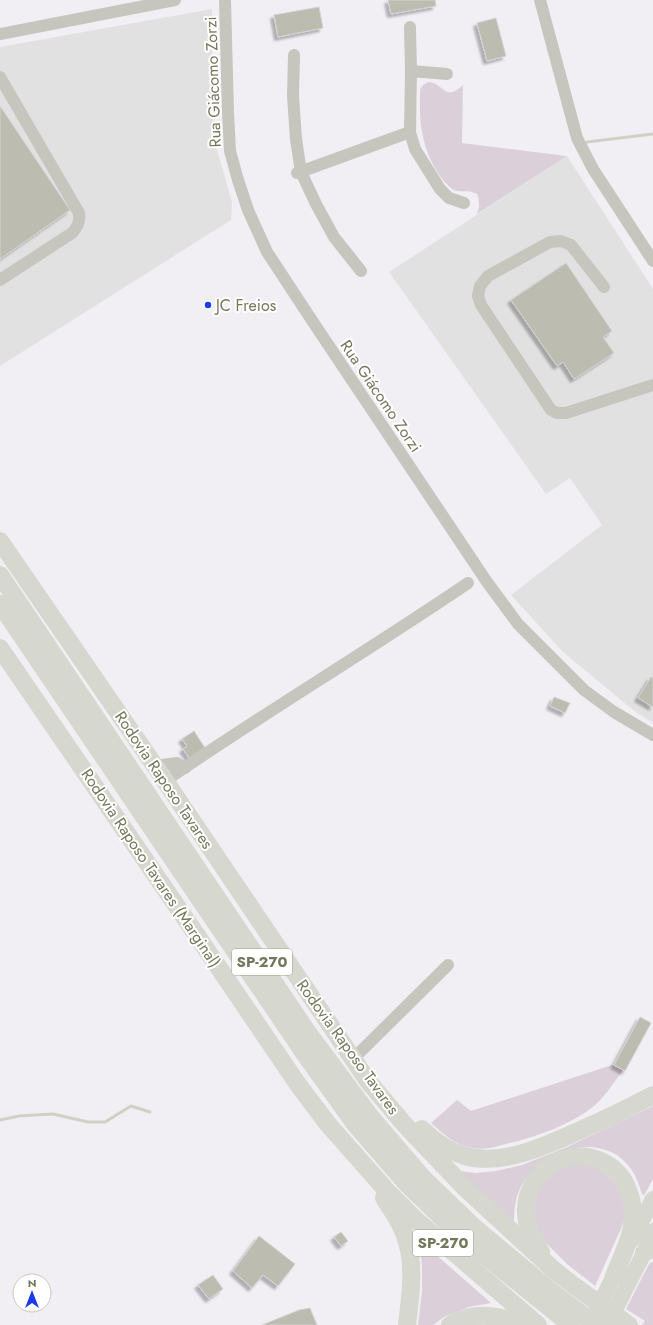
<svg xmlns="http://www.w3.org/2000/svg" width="653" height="1325" viewBox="0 0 653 1325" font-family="Jost,sans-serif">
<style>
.built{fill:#e2e1e1}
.green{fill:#dbd0d9}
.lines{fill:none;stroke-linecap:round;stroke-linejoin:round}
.stream{stroke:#d1d0c5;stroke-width:3}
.building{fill:#bdbcb1;stroke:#d4d3d5;filter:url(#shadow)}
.minor{stroke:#c6c6bf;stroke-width:12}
.major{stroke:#d6d7ce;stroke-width:16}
.highway{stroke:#d6d7ce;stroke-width:18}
.poi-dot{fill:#1c3be8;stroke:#fff;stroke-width:1.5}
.labels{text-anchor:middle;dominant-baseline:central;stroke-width:4;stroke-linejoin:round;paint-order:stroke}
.shield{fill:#fff;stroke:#9ea08c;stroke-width:1}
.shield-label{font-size:15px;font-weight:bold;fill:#75775a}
.street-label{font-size:16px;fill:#75775a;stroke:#fff}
.poi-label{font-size:16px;fill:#75775a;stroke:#fff;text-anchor:start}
</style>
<defs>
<filter id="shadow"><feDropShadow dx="-3.5" dy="3.5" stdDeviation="1" flood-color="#0004"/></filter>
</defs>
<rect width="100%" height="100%" fill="#f2eff4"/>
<!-- built -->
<g class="built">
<polygon points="212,9 213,136 232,202 231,220 0,366 0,47"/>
<polygon points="567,156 653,289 653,723 633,710 563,652 511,595 602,525 570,478 546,494 389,272"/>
</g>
<!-- green -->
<g class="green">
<path d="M430,82C445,85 445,102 463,85L462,143L567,156L477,214L479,206L478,195C468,188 460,194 452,189C447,185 441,178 438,173C421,146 419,121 420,90C422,85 425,83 430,82Z"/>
<path d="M612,1065L623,1070C616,1080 603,1099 594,1106C569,1126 533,1138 502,1145C492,1148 482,1150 472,1148C455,1145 443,1134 431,1123L457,1100L471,1111Z"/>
<path d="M653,1106V1179L645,1194L644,1195L642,1194C639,1185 636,1176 631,1169C617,1148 590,1143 567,1150C561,1152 555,1158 549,1161C543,1166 534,1170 529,1175C516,1189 514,1206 514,1224L458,1171L476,1173L496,1171L522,1165L567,1147Z"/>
<polygon points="570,1164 586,1164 599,1168 619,1187 625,1206 624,1222 595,1286 567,1264 543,1240 537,1229 532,1208 543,1180 554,1171"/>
<polygon points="420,1243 426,1246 491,1303 469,1307 444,1317 433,1325 418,1325 422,1292 422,1268"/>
<polygon points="653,1261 653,1325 642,1325 645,1321 626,1309 649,1264"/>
</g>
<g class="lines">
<!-- stream -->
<g class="stream">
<polyline points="587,142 653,134"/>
<polyline points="0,1120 19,1116 53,1114 88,1122 105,1122 131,1106 150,1112"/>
</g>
</g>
<!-- building -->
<g class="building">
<polygon points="388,0 435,0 436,6 391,14"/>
<polygon points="319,7 323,28 278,37 274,15"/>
<polygon points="496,18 506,56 487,61 477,23"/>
<polygon points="0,106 70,210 0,259"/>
<polygon points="566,263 612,331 603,337 614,353 574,379 563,362 557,366 511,300"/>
<polygon points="651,677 653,678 653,707 638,698"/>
<polygon points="554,697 570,703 565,713 550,706"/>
<polygon points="194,731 205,748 194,765 183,749 187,746 182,739"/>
<polygon points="640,1017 651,1023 625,1071 614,1065"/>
<polygon points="341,1232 348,1241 341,1246 334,1237"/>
<polygon points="259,1236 295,1264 278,1286 263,1275 252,1288 233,1271"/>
<polygon points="213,1275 223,1289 209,1299 198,1285"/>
<polygon points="310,1308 317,1325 262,1325 299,1310"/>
</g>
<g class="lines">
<!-- minor -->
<g class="minor">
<polyline points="225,0 228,112 230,151 238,180 248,210 267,252 313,322 487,582 518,624 584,690 614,712 653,735"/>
<polyline points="540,0 577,138 593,169 653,261"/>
<polyline points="410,27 411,71 410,132 415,149 440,189 449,198 464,203"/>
<polyline points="0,34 175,0"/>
<polyline points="294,55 293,96 296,139 301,172 316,204 334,237 361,271"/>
<polyline points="411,71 447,74"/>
<path d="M0,77L79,213C80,222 78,226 72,233L0,280"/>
<polyline points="297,173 410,132"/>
<polyline points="604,287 571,245 561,241 550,242 488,276 480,286 478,296 481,305 551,410 557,413 566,413 653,385"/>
<polyline points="155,766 177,763 185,768"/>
<path d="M165,781C264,713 368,651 468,583"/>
<polyline points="353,1059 448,965"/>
</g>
<!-- major -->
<g class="major">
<polyline points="632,1240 653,1199"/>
<polyline points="589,1325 620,1264"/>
<polyline points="607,1325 644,1253 653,1231"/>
</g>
<!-- highway -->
<g class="highway">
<polyline points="0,541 155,766 368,1081 404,1124 466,1189 554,1270 573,1285 629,1325"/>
<polyline points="0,575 306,1030 370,1116 424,1179 475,1228 557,1296 596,1325"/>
<polyline points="0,604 304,1053 355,1124 407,1184 463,1238 571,1325"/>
<polyline points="0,648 200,940 297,1083 327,1123 387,1191 415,1219 538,1325"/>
<path d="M422,1129C434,1141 448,1151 465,1156C504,1167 549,1144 585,1128C608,1118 630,1107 653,1095"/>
<path d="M384,1198C393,1212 403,1226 407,1242C415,1269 410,1298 407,1325"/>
<path d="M541,1252C534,1240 526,1227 526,1212C525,1192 538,1170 557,1161C581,1149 612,1160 625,1183C631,1195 634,1208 633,1221C631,1240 621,1258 614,1276"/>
<polyline points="644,1253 653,1248"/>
<path d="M450,1325C473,1310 500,1315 525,1325"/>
</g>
</g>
<!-- markers -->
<circle class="poi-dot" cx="208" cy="305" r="4"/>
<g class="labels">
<!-- shield labels -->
<g class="shield">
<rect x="232" y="949" width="60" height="26" rx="3"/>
<rect x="413" y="1230" width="60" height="26" rx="3"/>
</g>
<g class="shield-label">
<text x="262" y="962">SP-270</text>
<text x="443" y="1243">SP-270</text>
</g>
<!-- street labels -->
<g class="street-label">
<text transform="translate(213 82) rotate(-92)">Rua Giácomo Zorzi</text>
<text transform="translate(381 396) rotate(56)">Rua Giácomo Zorzi</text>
<text transform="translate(164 780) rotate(56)">Rodovia Raposo Tavares</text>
<text transform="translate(151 868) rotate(56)">Rodovia Raposo Tavares (Marginal)</text>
<text transform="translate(348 1047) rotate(54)">Rodovia Raposo Tavares</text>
</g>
<!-- poi labels -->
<g class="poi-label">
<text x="216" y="305">JC Freios</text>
</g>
</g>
<!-- north arrow -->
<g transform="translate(32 1293)"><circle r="19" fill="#ffffff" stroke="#c8c9bd"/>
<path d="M0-3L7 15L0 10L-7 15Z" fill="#1c3be8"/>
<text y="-6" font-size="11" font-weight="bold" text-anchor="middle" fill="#75775a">N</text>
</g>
</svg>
